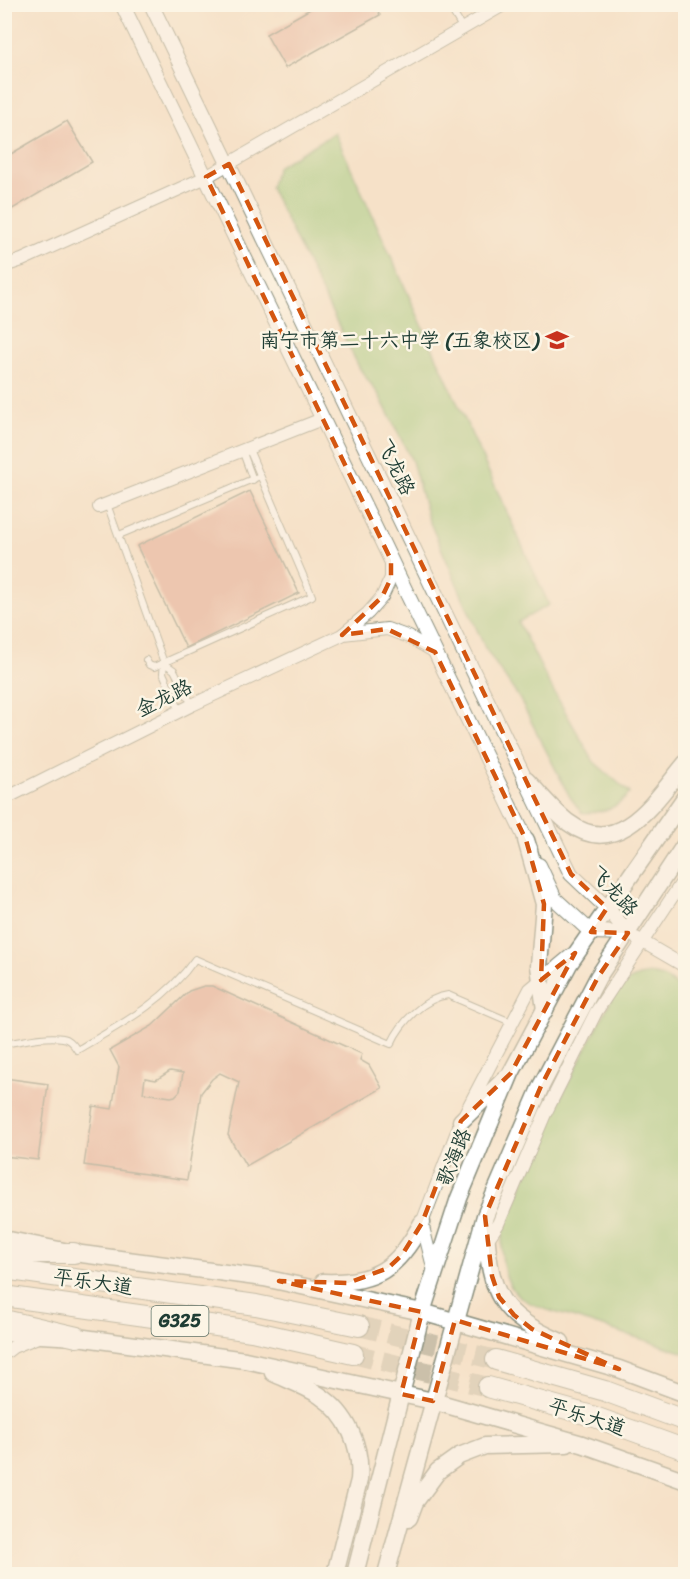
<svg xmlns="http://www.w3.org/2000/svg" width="690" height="1579" viewBox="0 0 690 1579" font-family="Sriracha,'LXGW WenKai TC',sans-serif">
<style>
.green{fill:#99cb7b;stroke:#5c8458;stroke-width:1.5}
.building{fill:#e2a490;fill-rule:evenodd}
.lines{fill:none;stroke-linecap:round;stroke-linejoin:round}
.trunk-tunnel{stroke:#cbc0aa;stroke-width:20;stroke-dasharray:20 10;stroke-linecap:butt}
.service-casing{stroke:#8a8f7e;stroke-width:8}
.minor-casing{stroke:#8a8f7e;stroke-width:14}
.tertiary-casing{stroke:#8a8f7e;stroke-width:16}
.secondary-casing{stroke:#8a8f7e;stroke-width:19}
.trunk-casing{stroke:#8a8f7e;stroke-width:22}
.service{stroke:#fff;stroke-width:6}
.minor{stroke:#fff;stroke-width:12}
.tertiary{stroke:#fff;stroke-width:14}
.secondary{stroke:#fff;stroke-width:16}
.trunk{stroke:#fff;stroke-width:20}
.marked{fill:none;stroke:#d45610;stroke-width:4.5;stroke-dasharray:12 8;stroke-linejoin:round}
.labels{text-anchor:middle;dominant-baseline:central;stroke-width:5;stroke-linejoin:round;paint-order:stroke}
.shield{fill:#fcf5e5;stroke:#617469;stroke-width:1.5}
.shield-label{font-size:18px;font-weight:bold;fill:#1f3d34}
.poi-label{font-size:20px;fill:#1f3d34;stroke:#fcf5e5;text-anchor:end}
.street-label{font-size:20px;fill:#1f3d34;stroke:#fcf5e5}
</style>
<rect width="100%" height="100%" fill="#fcf5e5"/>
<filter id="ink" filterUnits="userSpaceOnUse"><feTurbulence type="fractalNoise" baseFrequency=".0167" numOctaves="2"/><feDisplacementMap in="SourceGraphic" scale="12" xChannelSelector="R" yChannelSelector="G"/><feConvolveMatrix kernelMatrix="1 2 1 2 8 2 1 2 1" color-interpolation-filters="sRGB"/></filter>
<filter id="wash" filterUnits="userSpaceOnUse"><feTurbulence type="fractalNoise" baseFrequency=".008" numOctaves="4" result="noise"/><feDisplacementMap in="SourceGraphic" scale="24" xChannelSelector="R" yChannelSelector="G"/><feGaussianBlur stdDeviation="1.35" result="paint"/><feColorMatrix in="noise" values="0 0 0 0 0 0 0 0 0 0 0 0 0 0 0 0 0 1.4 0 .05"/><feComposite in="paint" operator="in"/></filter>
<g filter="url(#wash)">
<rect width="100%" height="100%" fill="#f6e1c8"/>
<!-- green -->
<g class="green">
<path d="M335,133L549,605L518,622L550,685L594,762L630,793C615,810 604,812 582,813L570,797L519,698L485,648L428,518L412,461L379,395L360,369L270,187L278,166Z"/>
<path d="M650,974L663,977L685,991L686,1177L683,1182L686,1184L685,1353C649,1341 612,1330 575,1318C559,1313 538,1309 523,1299C502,1285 500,1254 503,1232L547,1124L616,991C627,980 635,976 650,974Z"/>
</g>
<g id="blocks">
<!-- building -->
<g class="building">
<polygon points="319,4 374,4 380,15 285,68 266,34"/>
<polygon points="67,121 92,162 4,214 4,158"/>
<polygon points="250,491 299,593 186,648 137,546"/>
<path d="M204,986H212L362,1054L360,1060L369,1065L382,1088L246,1166L228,1135L239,1082L220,1073L212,1079L201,1093L187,1180L84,1165L93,1106L112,1109L119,1067L110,1050L152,1026L189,991ZM170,1071L183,1073L180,1091L175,1096L171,1097L143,1093L145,1078L156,1080Z"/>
<polygon points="4,1078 48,1084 38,1160 4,1156"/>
</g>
</g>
</g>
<g filter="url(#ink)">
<use href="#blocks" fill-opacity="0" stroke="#8a8f7e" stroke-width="1.5"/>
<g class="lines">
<!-- trunk-tunnel -->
<g class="trunk-tunnel">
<polyline points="359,1326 496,1360"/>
<polyline points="353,1354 488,1387"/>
</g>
<!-- service casing -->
<g class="service-casing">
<g id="service">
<polyline points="448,4 463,29"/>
<polyline points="476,4 486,15"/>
<polyline points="242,450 253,480"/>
<polyline points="107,504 164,663 163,673 180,711"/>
<polyline points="119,535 260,476"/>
<polyline points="146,660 149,665 154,667 312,596 248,447"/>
<polyline points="164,663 174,670 192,705"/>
<path d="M4,1044C23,1041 45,1035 63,1038C70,1039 74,1045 77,1050C120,1025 166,1001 195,959L391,1044C401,1022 424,998 448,995L513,1023"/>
</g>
</g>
<!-- minor casing -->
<g class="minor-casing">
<g id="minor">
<polyline points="4,266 22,260 206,177 505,4"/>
<polyline points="99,507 322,419"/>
<polyline points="343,634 387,629 409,637 435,652"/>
<polyline points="4,799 192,705 342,635 368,613 382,597 391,578 391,560"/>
<polyline points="636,938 686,967"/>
<polyline points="485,1243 498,1224 545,1114 596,1012 686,876"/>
<polyline points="434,1271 422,1223 461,1121 530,989 572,954"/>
<polyline points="4,1354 13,1347 38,1337"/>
</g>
</g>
<!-- tertiary casing -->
<g class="tertiary-casing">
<g id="tertiary">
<polyline points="122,4 530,848"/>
<polyline points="151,4 571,874 607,908 628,933"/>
<polyline points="539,865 555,899 591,932 628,933"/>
</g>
</g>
<!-- secondary casing -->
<g class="secondary-casing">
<g id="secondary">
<path d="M526,780C540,794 554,812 569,823C620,861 658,796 686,763"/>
<polyline points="526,840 544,904 539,966 545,1010"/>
<polyline points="461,1121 506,1078"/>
<path d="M486,1229C490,1295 500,1315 561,1342"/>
<polyline points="4,1239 74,1253 264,1278 422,1312 619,1369 686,1394"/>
<path d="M323,1282C376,1284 398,1268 422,1223"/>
<polyline points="4,1333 77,1337 245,1360 433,1401 582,1444 686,1481"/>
<path d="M273,1373C288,1380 305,1386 319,1395C348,1414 362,1447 359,1480L335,1574"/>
<polyline points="409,1518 415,1502 438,1471 459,1456 485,1446 567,1444"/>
<polyline points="355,1574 422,1312 459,1198 511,1073 569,964 686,796"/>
<polyline points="386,1574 485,1216 541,1086 598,977 686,843"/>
</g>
</g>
<!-- trunk casing -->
<g class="trunk-casing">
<g id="trunk">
<polyline points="4,1253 74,1253"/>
<polyline points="4,1269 256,1305 359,1326"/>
<polyline points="4,1296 252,1331 353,1354"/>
<polyline points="4,1320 77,1337"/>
<polyline points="496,1360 605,1391 686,1421"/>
<polyline points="488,1387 592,1416 686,1450"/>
</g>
</g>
<!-- service -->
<use href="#service" class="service"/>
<!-- minor -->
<use href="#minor" class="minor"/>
<!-- tertiary -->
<use href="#tertiary" class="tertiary"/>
<!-- secondary -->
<use href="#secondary" class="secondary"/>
<!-- trunk -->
<use href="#trunk" class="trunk"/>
</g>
</g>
<!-- marked area -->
<path d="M0 0H690V1579H0ZM229,164L571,874L607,908L591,932L628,933L598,977L541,1086L485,1216L492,1276L499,1297L514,1315L532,1329L619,1369L455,1320L433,1401L401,1394L422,1312L279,1281L348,1283L388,1268L402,1255L422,1223L461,1121L511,1073L575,953L541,980L544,904L526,840L435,652L387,629L342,635L382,597L391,578V560L206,177Z" fill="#f6e1c8" fill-opacity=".55" fill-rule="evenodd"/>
<path class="marked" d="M229,164L571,874L607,908L591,932L628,933L598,977L541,1086L485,1216L492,1276L499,1297L514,1315L532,1329L619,1369L455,1320L433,1401L401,1394L422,1312L279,1281L348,1283L388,1268L402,1255L422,1223L461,1121L511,1073L575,953L541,980L544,904L526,840L435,652L387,629L342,635L382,597L391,578V560L206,177Z"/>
<!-- icons -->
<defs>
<g id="school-bare" transform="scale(1.8)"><path d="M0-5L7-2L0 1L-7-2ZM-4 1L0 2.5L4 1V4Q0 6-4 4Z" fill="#c8321e" stroke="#fcf5e5" stroke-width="2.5" paint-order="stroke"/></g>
</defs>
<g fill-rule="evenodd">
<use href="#school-bare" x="557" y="340"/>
</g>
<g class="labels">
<!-- shield labels -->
<rect class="shield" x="151.5" y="1306" width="57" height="30" rx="4.5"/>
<g class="shield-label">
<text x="180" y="1321">G325</text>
</g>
<!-- poi labels -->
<g class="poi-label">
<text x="539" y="340">南宁市第二十六中学 (五象校区)</text>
</g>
<!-- street labels -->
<g class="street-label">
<text transform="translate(396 467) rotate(64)">飞龙路</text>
<text transform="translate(164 698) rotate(-26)">金龙路</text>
<text transform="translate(614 891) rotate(47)">飞龙路</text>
<text transform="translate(454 1157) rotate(-68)">歌海路</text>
<text transform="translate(93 1282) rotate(8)">平乐大道</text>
<text transform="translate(587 1417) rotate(18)">平乐大道</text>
</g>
</g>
<!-- margin -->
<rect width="690" height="1579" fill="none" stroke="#fcf5e5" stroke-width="24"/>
</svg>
